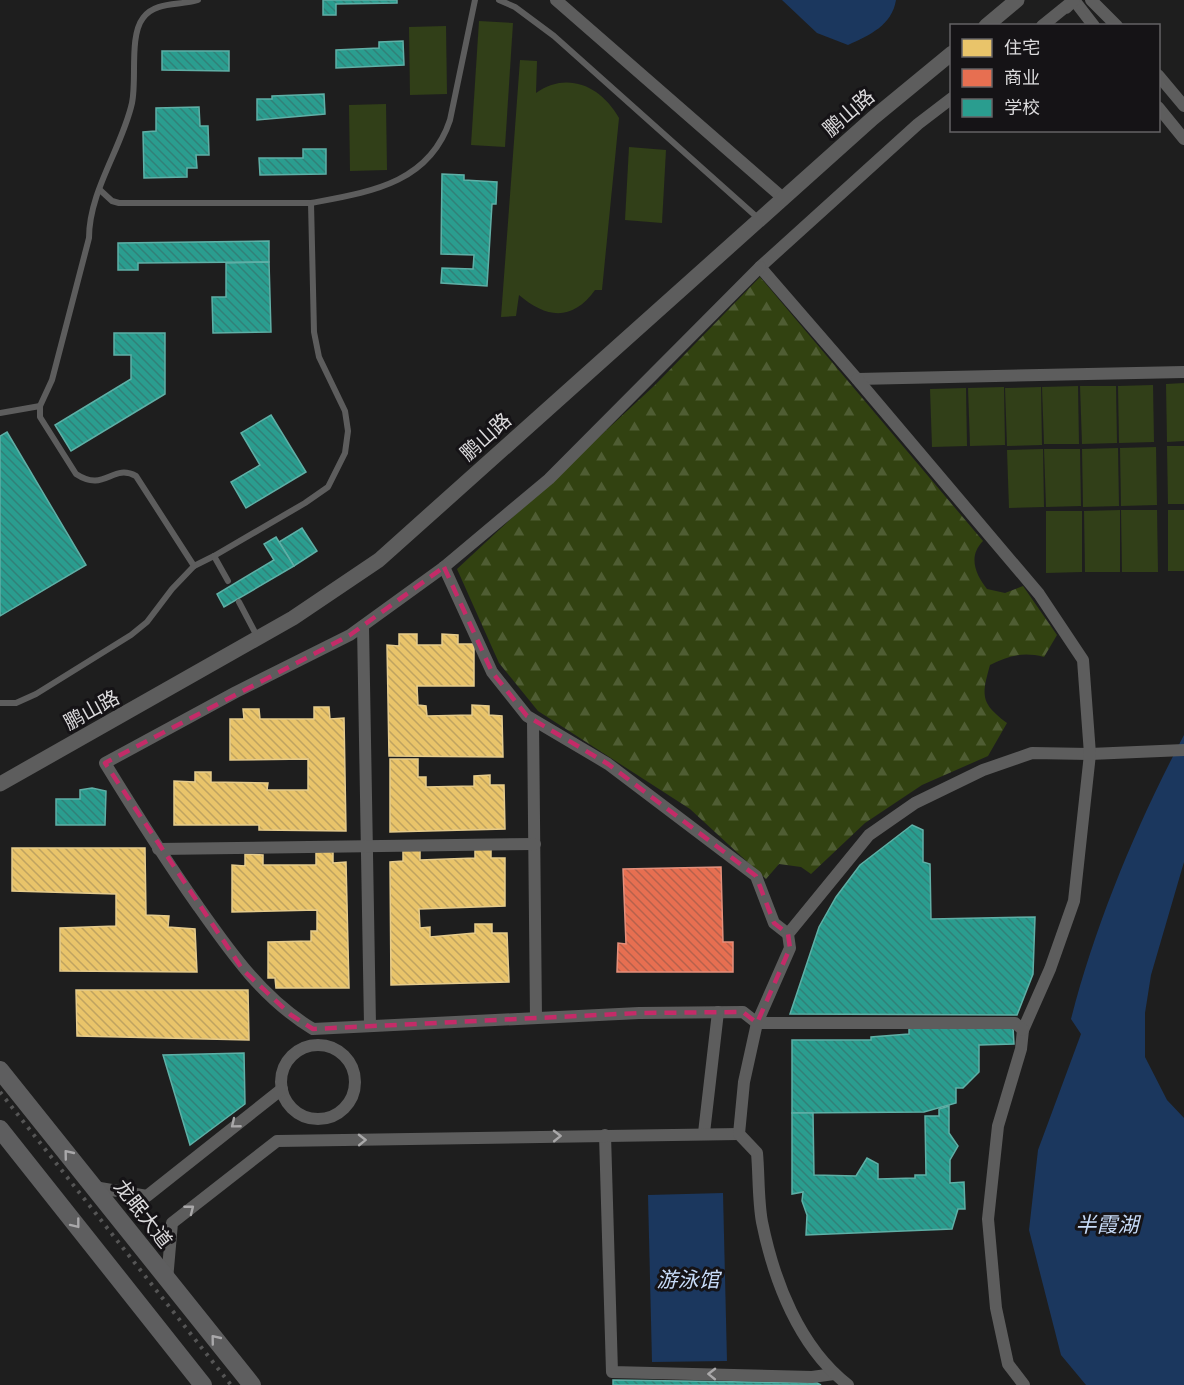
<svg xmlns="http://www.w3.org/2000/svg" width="1184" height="1385" viewBox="0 0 1184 1385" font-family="'Exo 2','Noto Sans SC',sans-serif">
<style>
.forest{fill:url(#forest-firs)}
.pitch{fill:#313f18}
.water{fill:#1b375e}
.homes{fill:url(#homes-back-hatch);stroke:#e5cb8c;stroke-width:1.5}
.shops{fill:url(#shops-back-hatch);stroke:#e38f7b;stroke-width:1.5}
.schools{fill:url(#schools-back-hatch);stroke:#5fafa6;stroke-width:1.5}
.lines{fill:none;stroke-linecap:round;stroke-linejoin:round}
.service{stroke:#5d5d5d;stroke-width:6}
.minor{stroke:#5d5d5d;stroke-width:12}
.tertiary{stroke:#5d5d5d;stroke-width:15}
.primary{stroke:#5e5e5f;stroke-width:18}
.rail{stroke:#555;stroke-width:4;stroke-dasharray:3 6;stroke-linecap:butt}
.oneway{stroke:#a9a8a9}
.oneway2{stroke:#a9a8aa}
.marked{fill:none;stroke:#c42b68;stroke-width:4.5;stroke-dasharray:12 8;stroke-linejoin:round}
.labels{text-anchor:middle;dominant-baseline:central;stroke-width:6;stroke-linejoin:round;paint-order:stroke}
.street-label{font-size:20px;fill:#dbdadc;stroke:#151316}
.water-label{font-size:21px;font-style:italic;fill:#c8dcf9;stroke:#151316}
</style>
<defs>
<pattern id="forest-firs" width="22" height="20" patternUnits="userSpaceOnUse" patternTransform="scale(1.5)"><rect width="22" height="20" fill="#324211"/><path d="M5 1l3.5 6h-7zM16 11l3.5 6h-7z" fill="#4f5d33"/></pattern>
<pattern id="homes-back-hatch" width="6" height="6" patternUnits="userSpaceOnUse" patternTransform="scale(1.5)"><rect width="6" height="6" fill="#e9c46a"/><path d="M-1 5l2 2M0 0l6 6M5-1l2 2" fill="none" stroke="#bfa360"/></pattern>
<pattern id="shops-back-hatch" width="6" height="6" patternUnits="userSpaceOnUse" patternTransform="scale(1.5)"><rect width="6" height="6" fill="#e76f51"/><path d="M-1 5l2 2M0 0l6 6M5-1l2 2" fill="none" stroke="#b6614c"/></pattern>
<pattern id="schools-back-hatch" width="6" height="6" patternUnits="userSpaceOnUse" patternTransform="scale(1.5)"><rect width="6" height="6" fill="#2a9d8f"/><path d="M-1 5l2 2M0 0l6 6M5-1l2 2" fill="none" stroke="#318178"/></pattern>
</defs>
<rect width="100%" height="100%" fill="#1e1e1e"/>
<!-- forest -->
<path class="forest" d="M760,277L983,541C968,556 975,574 987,589L1005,593L1023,586L1057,635L1044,657C1024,652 1009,655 990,665C981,697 981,703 1007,723L988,756L922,785L865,823L811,874L801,867L779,864L766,879L690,809L538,711L499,663L457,569L655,385Z"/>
<!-- pitch -->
<g class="pitch">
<polygon points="479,21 513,23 505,147 471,145"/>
<polygon points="446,26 447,94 410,95 409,27"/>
<path d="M520,60L537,61L536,93C567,71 601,86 619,118L602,290H595C572,322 546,318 519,295L516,316L501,317Z"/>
<polygon points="386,104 387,170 350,171 349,105"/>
<polygon points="629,147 666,150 662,223 625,220"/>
<polygon points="1184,383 1184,441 1167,442 1166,384"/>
<polygon points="1153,385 1154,442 1119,443 1118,386"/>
<polygon points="1078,386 1079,444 1044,444 1042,387"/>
<polygon points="1080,386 1116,386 1117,443 1082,444"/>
<polygon points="1004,387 1005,445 970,446 968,388"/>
<polygon points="1041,387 1042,445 1007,446 1005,388"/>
<polygon points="966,388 967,446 932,447 930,389"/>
<polygon points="1167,446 1184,446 1184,504 1168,504"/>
<polygon points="1156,447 1157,505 1121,506 1120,448"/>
<polygon points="1118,448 1119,506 1083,507 1082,449"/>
<polygon points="1043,449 1044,507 1009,508 1007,450"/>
<polygon points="1044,449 1080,449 1081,506 1046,507"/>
<polygon points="1120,510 1120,572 1085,572 1084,511"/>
<polygon points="1121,510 1157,510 1158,572 1122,572"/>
<rect x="1168" y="510" width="16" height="61"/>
<polygon points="1046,511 1082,511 1082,572 1046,573"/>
</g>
<!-- water -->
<g class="water">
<path d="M782,0H896C892,25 870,35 848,45L817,33Z"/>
<path d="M1184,735V862L1151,975L1145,1013V1057L1167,1100L1184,1118V1385H1086L1061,1355L1029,1230L1038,1150L1081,1034L1071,1019C1096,922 1137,824 1184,735Z"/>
<polygon points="723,1193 727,1361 652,1362 648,1195"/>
</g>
<!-- homes -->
<g class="homes">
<polygon points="399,634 417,634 417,645 442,645 442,634 458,635 458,644 474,644 474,686 417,686 418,705 426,706 427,716 472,715 472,705 489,706 489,715 502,716 503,757 389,756 387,645 399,646"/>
<polygon points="314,707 329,707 330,719 344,718 346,831 259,830 259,825 174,825 174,781 195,782 195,772 211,772 211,782 268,783 267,790 308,790 308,759 230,760 230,719 244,719 243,709 259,709 260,719 314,719"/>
<polygon points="390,759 418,759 418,777 426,777 426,787 474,786 474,776 490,775 490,785 504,785 505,829 390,832"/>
<polygon points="491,847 491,858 505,858 505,906 419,909 420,928 430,927 430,937 475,933 475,924 492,924 492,933 507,933 509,982 391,985 390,862 403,861 403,850 420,850 420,860 475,858 475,848"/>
<polygon points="12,848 145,848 146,915 169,916 168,927 195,929 197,972 60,971 60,928 116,926 116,894 12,891"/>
<polygon points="316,852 333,852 333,863 346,862 349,988 276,988 275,978 268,978 268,942 311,941 311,931 317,931 317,910 232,912 232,865 245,866 245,854 263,855 263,865 316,865"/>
<polygon points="76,990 248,990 249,1040 77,1036"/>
</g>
<!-- shops -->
<polygon class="shops" points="721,867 723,942 733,942 733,972 617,972 618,943 626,944 623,869"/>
<!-- schools -->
<g class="schools">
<polygon points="323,0 397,0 397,3 336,4 336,15 323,15"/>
<polygon points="403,41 404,65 336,68 336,50 379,48 379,42"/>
<polygon points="162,51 229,51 229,71 162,70"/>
<polygon points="324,94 325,114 257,120 257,99 272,99 272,96"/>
<polygon points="199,107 200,126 208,126 209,155 196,155 197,168 187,168 187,177 144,178 143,132 156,131 156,108"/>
<polygon points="303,149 326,149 326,174 260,175 259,158 303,158"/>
<polygon points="442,174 464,175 464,180 497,182 496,204 492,204 487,286 441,283 442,268 473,269 474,255 441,254"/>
<polygon points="269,241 269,262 138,263 138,270 118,270 118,243"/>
<polygon points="269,262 271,332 213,333 212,297 226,297 226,263"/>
<polygon points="114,333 165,333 165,394 71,451 55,425 131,379 131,355 114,355"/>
<polygon points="271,415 306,472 246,508 231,482 260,465 241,433"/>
<polygon points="7,432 86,565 0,616 0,436"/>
<polygon points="302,528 317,551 294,566 279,542"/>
<polygon points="276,537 294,566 224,607 217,594 274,560 264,544"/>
<polygon points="92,788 106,791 105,825 56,825 56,799 80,799 80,790"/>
<polygon points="912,825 923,830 923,862 930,864 931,919 1035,917 1033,974 1017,1015 790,1014 819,927 836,897 860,865"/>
<polygon points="1013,1027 1014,1044 979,1045 979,1072 963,1088 956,1088 956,1103 924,1112 792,1113 792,1040 871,1040 871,1037 909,1034 909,1028"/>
<polygon points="244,1053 245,1104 190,1145 163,1055"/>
<polygon points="949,1106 949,1133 958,1146 950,1160 950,1183 964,1182 965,1209 958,1209 952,1229 806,1235 807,1215 802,1201 803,1192 792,1194 792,1113 813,1113 814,1175 856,1176 867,1158 878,1164 878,1179 915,1178 915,1175 926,1175 925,1116 939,1116 939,1109"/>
<polygon points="613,1380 817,1383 821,1385 613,1385"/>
</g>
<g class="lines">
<!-- service -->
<g class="service">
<path d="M198,0C180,6 155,1 143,18C129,36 137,80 132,103C122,148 89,191 89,238L52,380L40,406V417L76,474C105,493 112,463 136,476L194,566L214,556"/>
<polyline points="499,0 515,7 554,36 759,219"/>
<polyline points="100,190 112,201 119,203 311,203"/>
<polyline points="0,413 40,406"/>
<path d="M228,581L214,556L305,503L328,487L345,453L348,431L345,411L319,357L314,332L311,203C369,192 429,184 450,120L475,0"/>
<polyline points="239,602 258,638"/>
<polyline points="0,703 16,703 36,694 131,635 147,622 172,589 194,566"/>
</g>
<!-- minor -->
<g class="minor">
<polyline points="556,0 783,198"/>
<polyline points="1074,0 1094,26"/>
<polyline points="1091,0 1117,26"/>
<polyline points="1042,26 1074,0 1066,8"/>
<polyline points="1158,75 1184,106"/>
<polyline points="952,98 918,124 760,267 857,379 1184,372"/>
<polyline points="1158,107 1184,139"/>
<path d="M760,267L549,479L444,567L350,635L236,692L105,763C135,812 165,859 198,906C231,953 263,999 313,1029L639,1013L743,1012L757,1023L790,948L788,934L869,835L915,803L983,770L1032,753L1090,754L1184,750"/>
<polyline points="857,379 1039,594 1083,660 1090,754 1074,901 1050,969 1023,1030 1021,1049 998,1126 988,1219 996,1308 1008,1364 1024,1385"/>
<polyline points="444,567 492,672 527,716 608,764 756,876 774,923 788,934"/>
<polyline points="363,626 370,1025"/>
<polyline points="533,720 536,1018"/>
<polyline points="158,849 535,844"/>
<circle cx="318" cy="1082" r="37"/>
<polyline points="704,1133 718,1012"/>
<polyline points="605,1135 612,1372 812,1377 834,1374"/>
<polyline points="94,1187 147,1196 282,1089"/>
<polyline points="167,1280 172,1223 277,1141 739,1134"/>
<path d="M848,1385C799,1347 774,1281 762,1222C758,1200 759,1175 757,1153L739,1134L744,1082L757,1023H1015L1023,1030"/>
</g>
<!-- tertiary -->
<g class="tertiary">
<polyline points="986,26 1017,0"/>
<polyline points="0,784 293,618 379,560 873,118 952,53"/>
</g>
<!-- primary -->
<g class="primary">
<polyline points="0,1070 252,1385"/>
<polyline points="0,1129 203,1385"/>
</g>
<!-- rail -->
<polyline class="rail" points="0,1092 231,1385"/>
</g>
<!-- one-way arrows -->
<defs><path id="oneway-chevron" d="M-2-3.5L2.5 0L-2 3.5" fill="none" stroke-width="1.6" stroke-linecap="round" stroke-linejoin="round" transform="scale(1.5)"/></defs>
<g class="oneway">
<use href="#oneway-chevron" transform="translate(235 1124) rotate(141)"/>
<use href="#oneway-chevron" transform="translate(557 1136) rotate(-1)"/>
<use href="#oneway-chevron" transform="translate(362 1140) rotate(-1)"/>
<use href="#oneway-chevron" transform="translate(190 1209) rotate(-38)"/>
<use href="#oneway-chevron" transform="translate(712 1374) rotate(-179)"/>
</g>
<g class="oneway2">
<use href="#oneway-chevron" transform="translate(68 1154) rotate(-129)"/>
<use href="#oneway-chevron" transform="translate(76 1224) rotate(52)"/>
<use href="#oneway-chevron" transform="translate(215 1339) rotate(-129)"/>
</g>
<!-- marked area -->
<path class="marked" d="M444,567L492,672L527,716L608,764L756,876L774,923L788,934L790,948L757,1023L743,1012L639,1013L313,1029L291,1015L243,970L105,763L350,635Z"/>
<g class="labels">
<!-- street labels -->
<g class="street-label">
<text transform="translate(848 112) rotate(-41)">鹏山路</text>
<text transform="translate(485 436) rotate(-42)">鹏山路</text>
<text transform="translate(91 709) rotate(-29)">鹏山路</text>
<text transform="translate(144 1213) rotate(52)">龙眠大道</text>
</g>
<!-- water labels -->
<g class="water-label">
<text x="1107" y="1223">半霞湖</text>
<text x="688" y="1278">游泳馆</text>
</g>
</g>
<!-- legend -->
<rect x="950" y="24" width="210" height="108" fill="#151316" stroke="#646365" stroke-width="1.5"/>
<rect x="962" y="39" width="30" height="18" fill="#e9c46a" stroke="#646365" stroke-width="1.5"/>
<text x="1004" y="54" font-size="18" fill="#dbdadc">住宅</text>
<rect x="962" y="69" width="30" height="18" fill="#e76f51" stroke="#646365" stroke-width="1.5"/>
<text x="1004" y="84" font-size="18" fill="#dbdadc">商业</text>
<rect x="962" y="99" width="30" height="18" fill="#2a9d8f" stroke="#646365" stroke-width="1.5"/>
<text x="1004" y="114" font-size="18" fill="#dbdadc">学校</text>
</svg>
